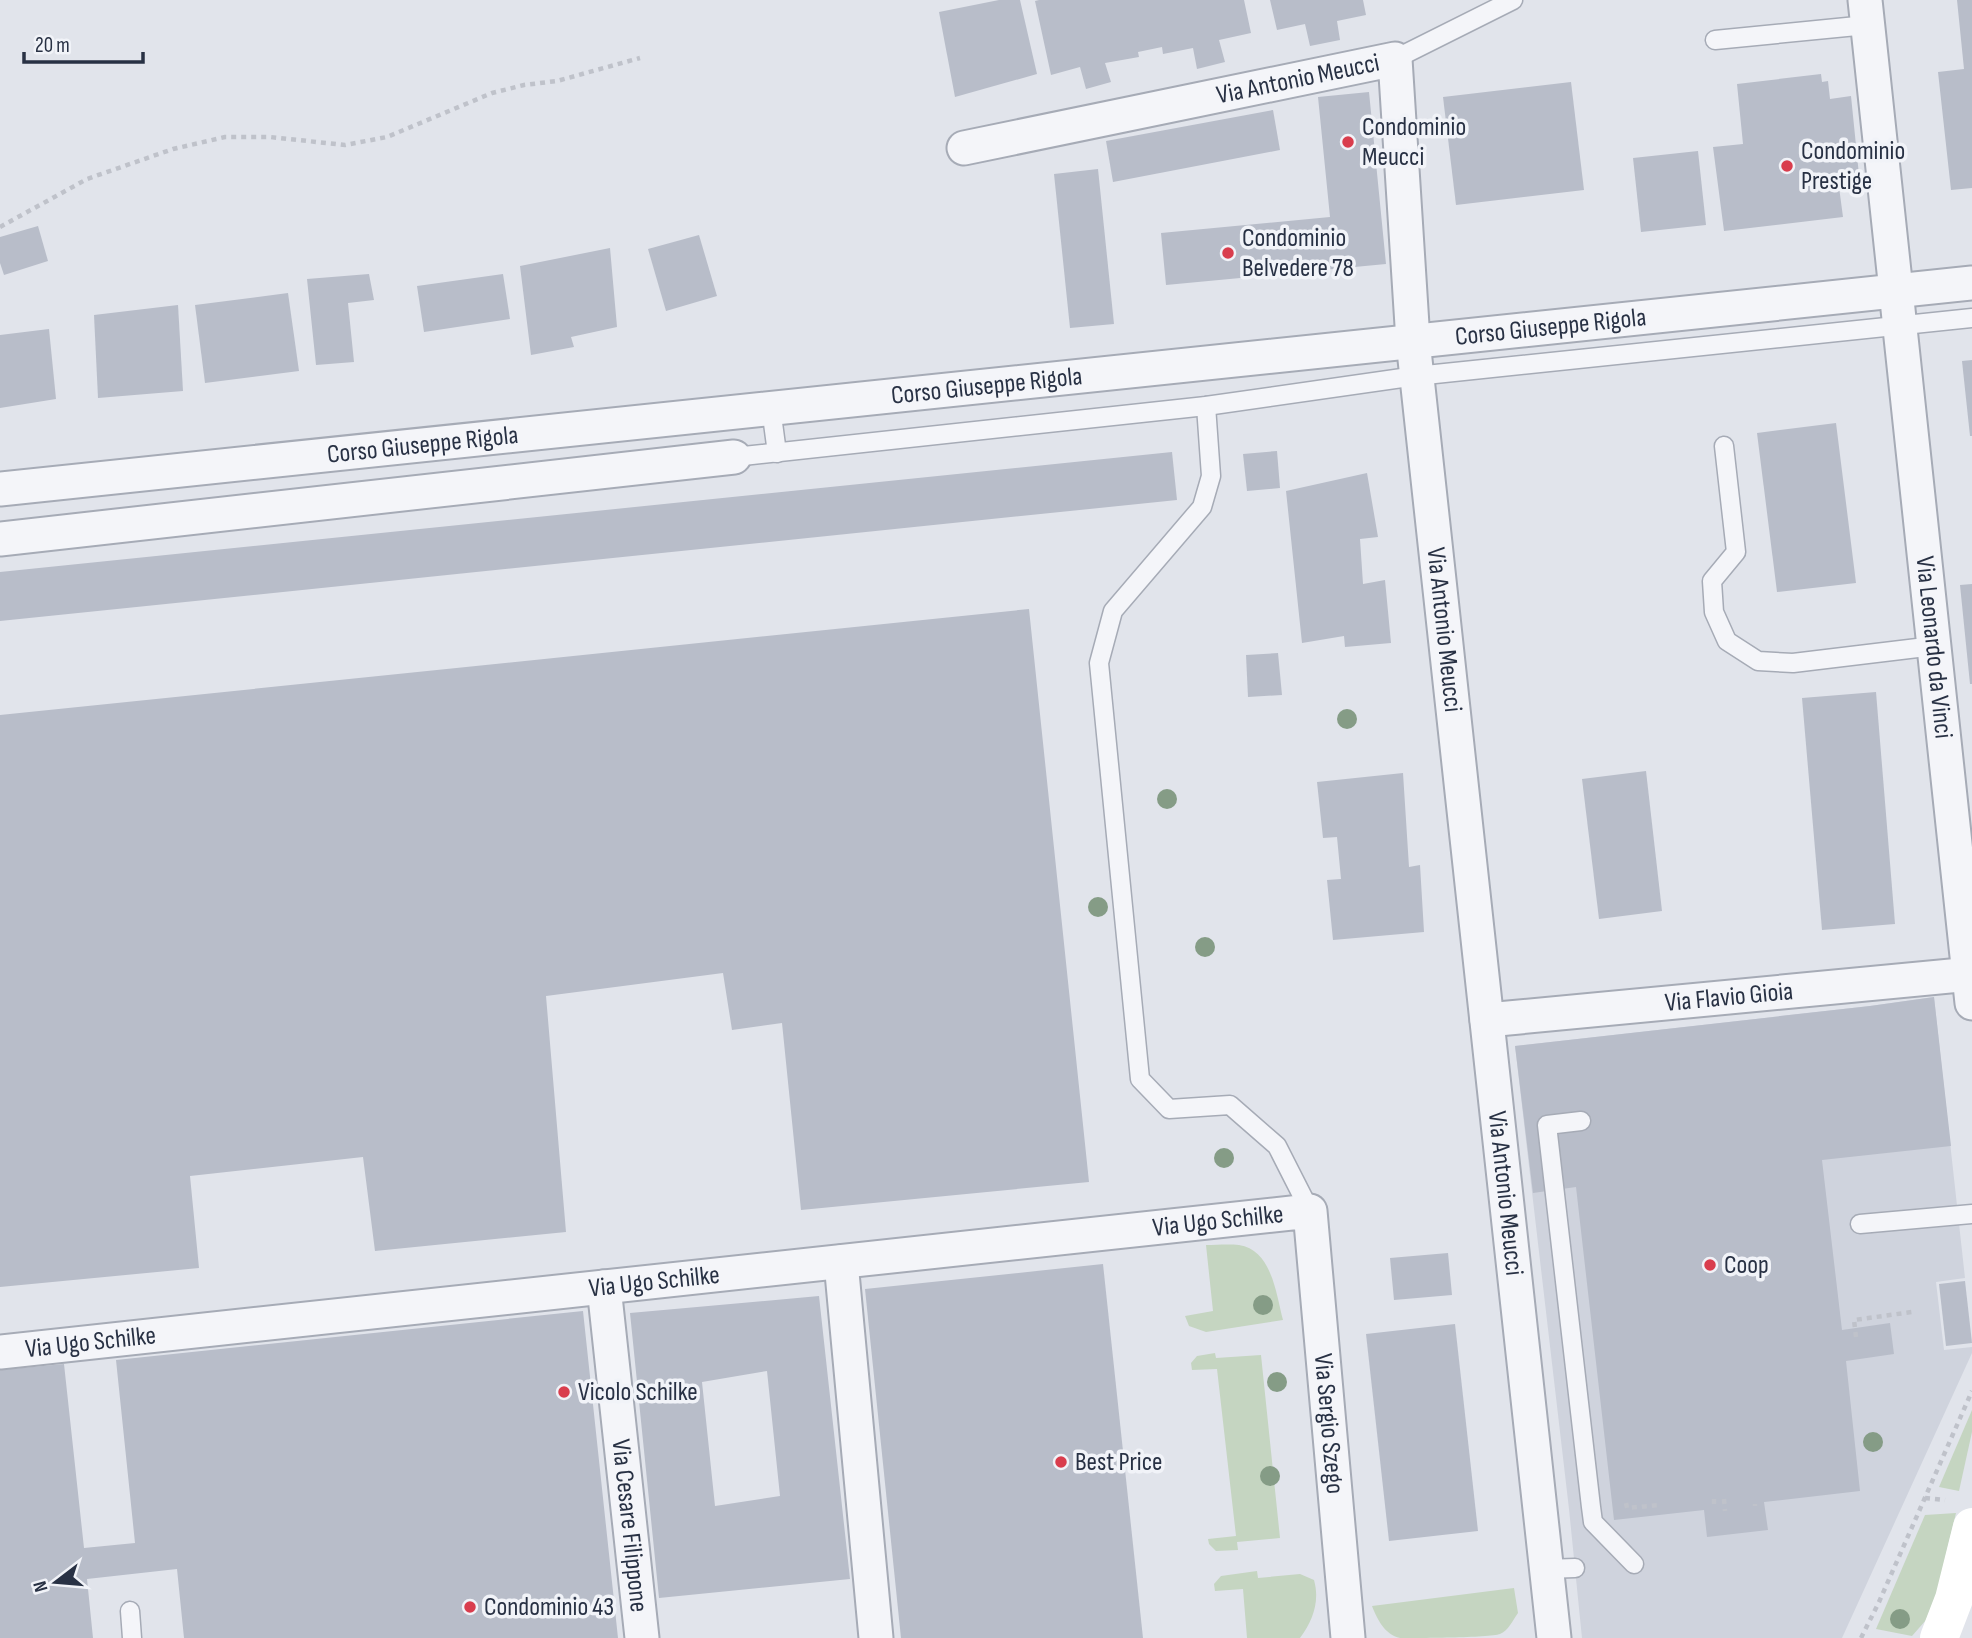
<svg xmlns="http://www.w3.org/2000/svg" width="1972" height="1638" viewBox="0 0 1972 1638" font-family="'Sofia Sans Condensed',sans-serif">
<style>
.built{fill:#cfd3dd}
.green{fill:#c5d5c1}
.building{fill:#b8bdc9;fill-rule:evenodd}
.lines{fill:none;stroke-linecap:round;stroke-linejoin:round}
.lane-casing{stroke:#a6abb6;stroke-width:21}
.street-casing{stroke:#a6abb6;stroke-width:37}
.path{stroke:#bfc2ca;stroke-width:4.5;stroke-dasharray:5 5;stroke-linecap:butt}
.lane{stroke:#f4f5f9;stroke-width:18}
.street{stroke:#f4f5f9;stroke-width:33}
.secondary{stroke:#fff;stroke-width:38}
.tree{fill:#859c86}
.poi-dot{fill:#d93d4d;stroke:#f1f3f8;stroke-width:2.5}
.labels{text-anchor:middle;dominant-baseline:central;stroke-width:7;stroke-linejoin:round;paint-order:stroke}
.street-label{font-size:26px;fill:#283144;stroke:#f1f3f8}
.poi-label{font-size:26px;fill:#283144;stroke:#f1f3f8;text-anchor:start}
</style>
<rect width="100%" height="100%" fill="#e1e4eb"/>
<!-- built -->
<polygon class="built" points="1934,997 1965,1278 1936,1282 1944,1350 1972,1347 1972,1353 1842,1638 1582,1638 1569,1509 1515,1046 1870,1006"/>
<!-- green -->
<g class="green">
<path d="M1206,1245C1216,1245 1228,1244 1239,1245C1272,1250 1276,1294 1283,1320L1206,1332L1189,1326L1185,1316L1213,1311Z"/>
<polygon points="1215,1353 1216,1358 1261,1355 1280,1538 1237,1542 1238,1550 1216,1551 1209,1544 1208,1539 1236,1536 1217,1369 1192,1370 1191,1363 1197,1356"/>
<polygon points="1972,1410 1972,1432 1959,1491 1939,1487"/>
<polygon points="1956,1513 1937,1592 1926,1620 1912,1636 1876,1629 1925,1515"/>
<path d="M1257,1571L1258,1578L1300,1574L1314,1580C1320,1601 1313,1621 1300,1638H1247L1243,1589L1215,1591L1214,1584L1221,1576Z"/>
<path d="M1514,1588L1518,1613C1513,1620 1508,1631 1500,1634C1490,1638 1412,1638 1400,1638C1385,1635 1377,1619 1372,1606Z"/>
</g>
<!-- building -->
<g class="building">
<polygon points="999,0 1020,0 1037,74 955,97 939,12"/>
<polygon points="1039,0 1244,0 1251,33 1219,40 1225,62 1197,69 1193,48 1163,54 1162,47 1138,52 1139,57 1105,63 1111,82 1086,89 1080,67 1051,75 1035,1"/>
<polygon points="1270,0 1363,0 1366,15 1337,21 1340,40 1310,46 1305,24 1277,30"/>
<polygon points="1957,0 1972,0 1972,188 1951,190 1938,72 1964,69"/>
<polygon points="1821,74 1822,82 1828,81 1830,99 1851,96 1860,185 1839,187 1843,217 1724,231 1713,147 1743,144 1737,84"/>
<polygon points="1571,82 1584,190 1456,205 1443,97"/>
<polygon points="1369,92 1386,264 1166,285 1161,233 1330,217 1318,97"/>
<polygon points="1273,110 1280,150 1113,182 1106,141"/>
<polygon points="1698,151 1706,225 1641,232 1633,158"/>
<polygon points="1098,169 1114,324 1070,328 1054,174"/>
<polygon points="38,226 48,261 4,275 0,263 0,237"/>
<polygon points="699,235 717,296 666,311 648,249"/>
<polygon points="610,248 617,327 571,337 574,347 531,355 520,266"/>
<polygon points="369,274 374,300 348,303 354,362 316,365 307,279"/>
<polygon points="503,274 510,319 424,332 417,286"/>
<polygon points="288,293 299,371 205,383 195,305"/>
<polygon points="178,305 183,391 98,398 94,315"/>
<polygon points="49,329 56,399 0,408 0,335"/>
<polygon points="1972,360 1972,436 1970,436 1962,361"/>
<polygon points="1836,423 1856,583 1777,592 1757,433"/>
<polygon points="1277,451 1280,488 1247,491 1243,454"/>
<polygon points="1172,452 1177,500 0,621 0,572"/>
<polygon points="1367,473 1378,537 1360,539 1363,584 1385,580 1391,643 1345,647 1344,636 1302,643 1286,491"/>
<polygon points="1972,584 1972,684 1970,684 1960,585"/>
<polygon points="1029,609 1089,1182 801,1210 782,1023 732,1030 723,973 546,996 566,1232 375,1251 363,1157 190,1176 199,1268 0,1287 0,715"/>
<polygon points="1278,653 1282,695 1248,697 1246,655"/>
<polygon points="1876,692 1895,924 1822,930 1802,698"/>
<polygon points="1646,771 1662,911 1599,919 1582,779"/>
<polygon points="1403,773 1409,867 1420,865 1424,932 1333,940 1327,880 1341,879 1337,837 1323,838 1317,782"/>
<polygon points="1934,997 1951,1146 1822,1160 1842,1330 1890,1323 1894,1354 1846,1361 1860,1491 1764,1502 1768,1530 1707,1537 1704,1510 1614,1520 1576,1187 1533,1193 1515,1046 1870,1006"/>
<polygon points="1448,1253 1452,1295 1394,1300 1390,1258"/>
<polygon points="1103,1264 1143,1638 901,1638 865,1289"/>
<polygon points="1965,1281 1972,1343 1946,1346 1939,1284"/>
<path d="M819,1296L850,1579L659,1598L630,1313ZM767,1371L780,1496L715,1506L702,1382Z"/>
<polygon points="583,1311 618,1638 184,1638 177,1569 87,1579 93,1638 0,1638 0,1370 64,1364 84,1548 135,1543 116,1360"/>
<polygon points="1455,1324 1478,1531 1389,1541 1366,1334"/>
</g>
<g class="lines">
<!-- lane casing -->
<g class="lane-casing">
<g id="lane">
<polyline points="1715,40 1867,25"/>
<polyline points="1395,59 1513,0"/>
<polyline points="1206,406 1211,476 1202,507 1113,611 1099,663 1140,1079 1169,1109 1230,1105 1277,1146 1310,1211"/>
<polyline points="771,408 777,453"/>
<polyline points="1724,446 1736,552 1712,581 1714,612 1727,641 1758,661 1793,663 1934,646"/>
<polyline points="734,457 1206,406 1416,376 1972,318"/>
<polyline points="1581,1121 1547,1125 1591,1507 1593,1522 1634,1564"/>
<polyline points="1860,1224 1972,1214"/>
<polyline points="1546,1569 1575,1568"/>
<polyline points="130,1611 132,1638"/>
</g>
</g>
<!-- street casing -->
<g class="street-casing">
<g id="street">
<path id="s1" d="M1865,0L1972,1003"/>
<path id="s2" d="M964,148L1395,59L1413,341L1554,1638"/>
<path id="s3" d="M0,489L1972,283"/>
<polyline points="0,539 734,457"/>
<path id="s4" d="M1487,1020L1972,974"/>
<polyline points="841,1262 876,1638"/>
<path id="s5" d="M604,1287L642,1638"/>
<path id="s6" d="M0,1352L1310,1211L1348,1638"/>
</g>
</g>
<!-- path -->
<g class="path">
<polyline points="0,227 87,179 173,149 225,137 270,137 345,145 387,137 492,93 524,85 557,81 640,58"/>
<polyline points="1856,1337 1854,1320 1912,1312"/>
<polyline points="1925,1498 1945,1500"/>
<polyline points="1714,1499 1714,1509"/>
<polyline points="1724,1499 1725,1511"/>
<polyline points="1626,1503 1627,1508 1660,1505"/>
<polyline points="1755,1504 1755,1506"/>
<polyline points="1861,1638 1879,1602 1972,1391"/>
</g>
<!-- lane -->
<use href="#lane" class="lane"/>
<!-- street -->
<use href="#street" class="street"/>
<!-- secondary -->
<polyline class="secondary" points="1939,1638 1954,1599 1972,1527"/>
</g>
<!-- trees -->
<g class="tree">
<circle cx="1347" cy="719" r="10"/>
<circle cx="1167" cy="799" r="10"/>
<circle cx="1098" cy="907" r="10"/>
<circle cx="1205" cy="947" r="10"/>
<circle cx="1224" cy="1158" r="10"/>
<circle cx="1263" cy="1305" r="10"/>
<circle cx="1277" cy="1382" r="10"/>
<circle cx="1873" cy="1442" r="10"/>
<circle cx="1270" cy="1476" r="10"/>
<circle cx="1900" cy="1619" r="10"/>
</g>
<!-- markers -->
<g class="poi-dot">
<circle cx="1348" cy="142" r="7"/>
<circle cx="1787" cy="166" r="7"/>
<circle cx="1228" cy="253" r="7"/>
<circle cx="1710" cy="1265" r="7"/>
<circle cx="564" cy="1392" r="7"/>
<circle cx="1061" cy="1462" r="7"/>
<circle cx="470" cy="1607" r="7"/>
</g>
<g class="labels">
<!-- street labels -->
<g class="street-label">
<text stroke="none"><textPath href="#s2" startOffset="341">Via Antonio Meucci</textPath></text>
<text stroke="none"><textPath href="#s3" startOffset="1559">Corso Giuseppe Rigola</textPath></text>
<text stroke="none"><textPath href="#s3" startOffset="992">Corso Giuseppe Rigola</textPath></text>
<text stroke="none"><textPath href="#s3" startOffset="425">Corso Giuseppe Rigola</textPath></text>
<text stroke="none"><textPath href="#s2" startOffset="1013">Via Antonio Meucci</textPath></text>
<text stroke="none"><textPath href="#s1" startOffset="651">Via Leonardo da Vinci</textPath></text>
<text stroke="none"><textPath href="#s4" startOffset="243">Via Flavio Gioia</textPath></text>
<text stroke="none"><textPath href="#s2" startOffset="1580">Via Antonio Meucci</textPath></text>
<text stroke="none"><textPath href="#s6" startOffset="1225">Via Ugo Schilke</textPath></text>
<text stroke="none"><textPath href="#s6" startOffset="658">Via Ugo Schilke</textPath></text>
<text stroke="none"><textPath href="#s6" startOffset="91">Via Ugo Schilke</textPath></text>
<text stroke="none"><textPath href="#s6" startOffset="1531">Via Sergio Szego</textPath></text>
<text stroke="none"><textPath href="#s5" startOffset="240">Via Cesare Filippone</textPath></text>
</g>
<!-- poi labels -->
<g class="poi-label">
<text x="1362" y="127">Condominio<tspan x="1362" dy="30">Meucci</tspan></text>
<text x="1801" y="151">Condominio<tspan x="1801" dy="30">Prestige</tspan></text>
<text x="1242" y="238">Condominio<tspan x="1242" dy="30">Belvedere 78</tspan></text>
<text x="1724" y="1265">Coop</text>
<text x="578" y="1392">Vicolo Schilke</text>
<text x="1075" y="1462">Best Price</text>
<text x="484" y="1607">Condominio 43</text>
</g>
</g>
<!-- north arrow -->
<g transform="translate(56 1582) rotate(254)" stroke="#f1f3f8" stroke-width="5" paint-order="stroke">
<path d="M0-5L12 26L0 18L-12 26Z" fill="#283144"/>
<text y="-10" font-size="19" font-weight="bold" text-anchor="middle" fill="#283144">N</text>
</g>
<!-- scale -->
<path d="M24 52v10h119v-10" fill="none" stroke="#283144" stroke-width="3.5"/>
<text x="35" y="52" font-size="21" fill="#283144" stroke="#f1f3f8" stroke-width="5" paint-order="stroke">20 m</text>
</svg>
